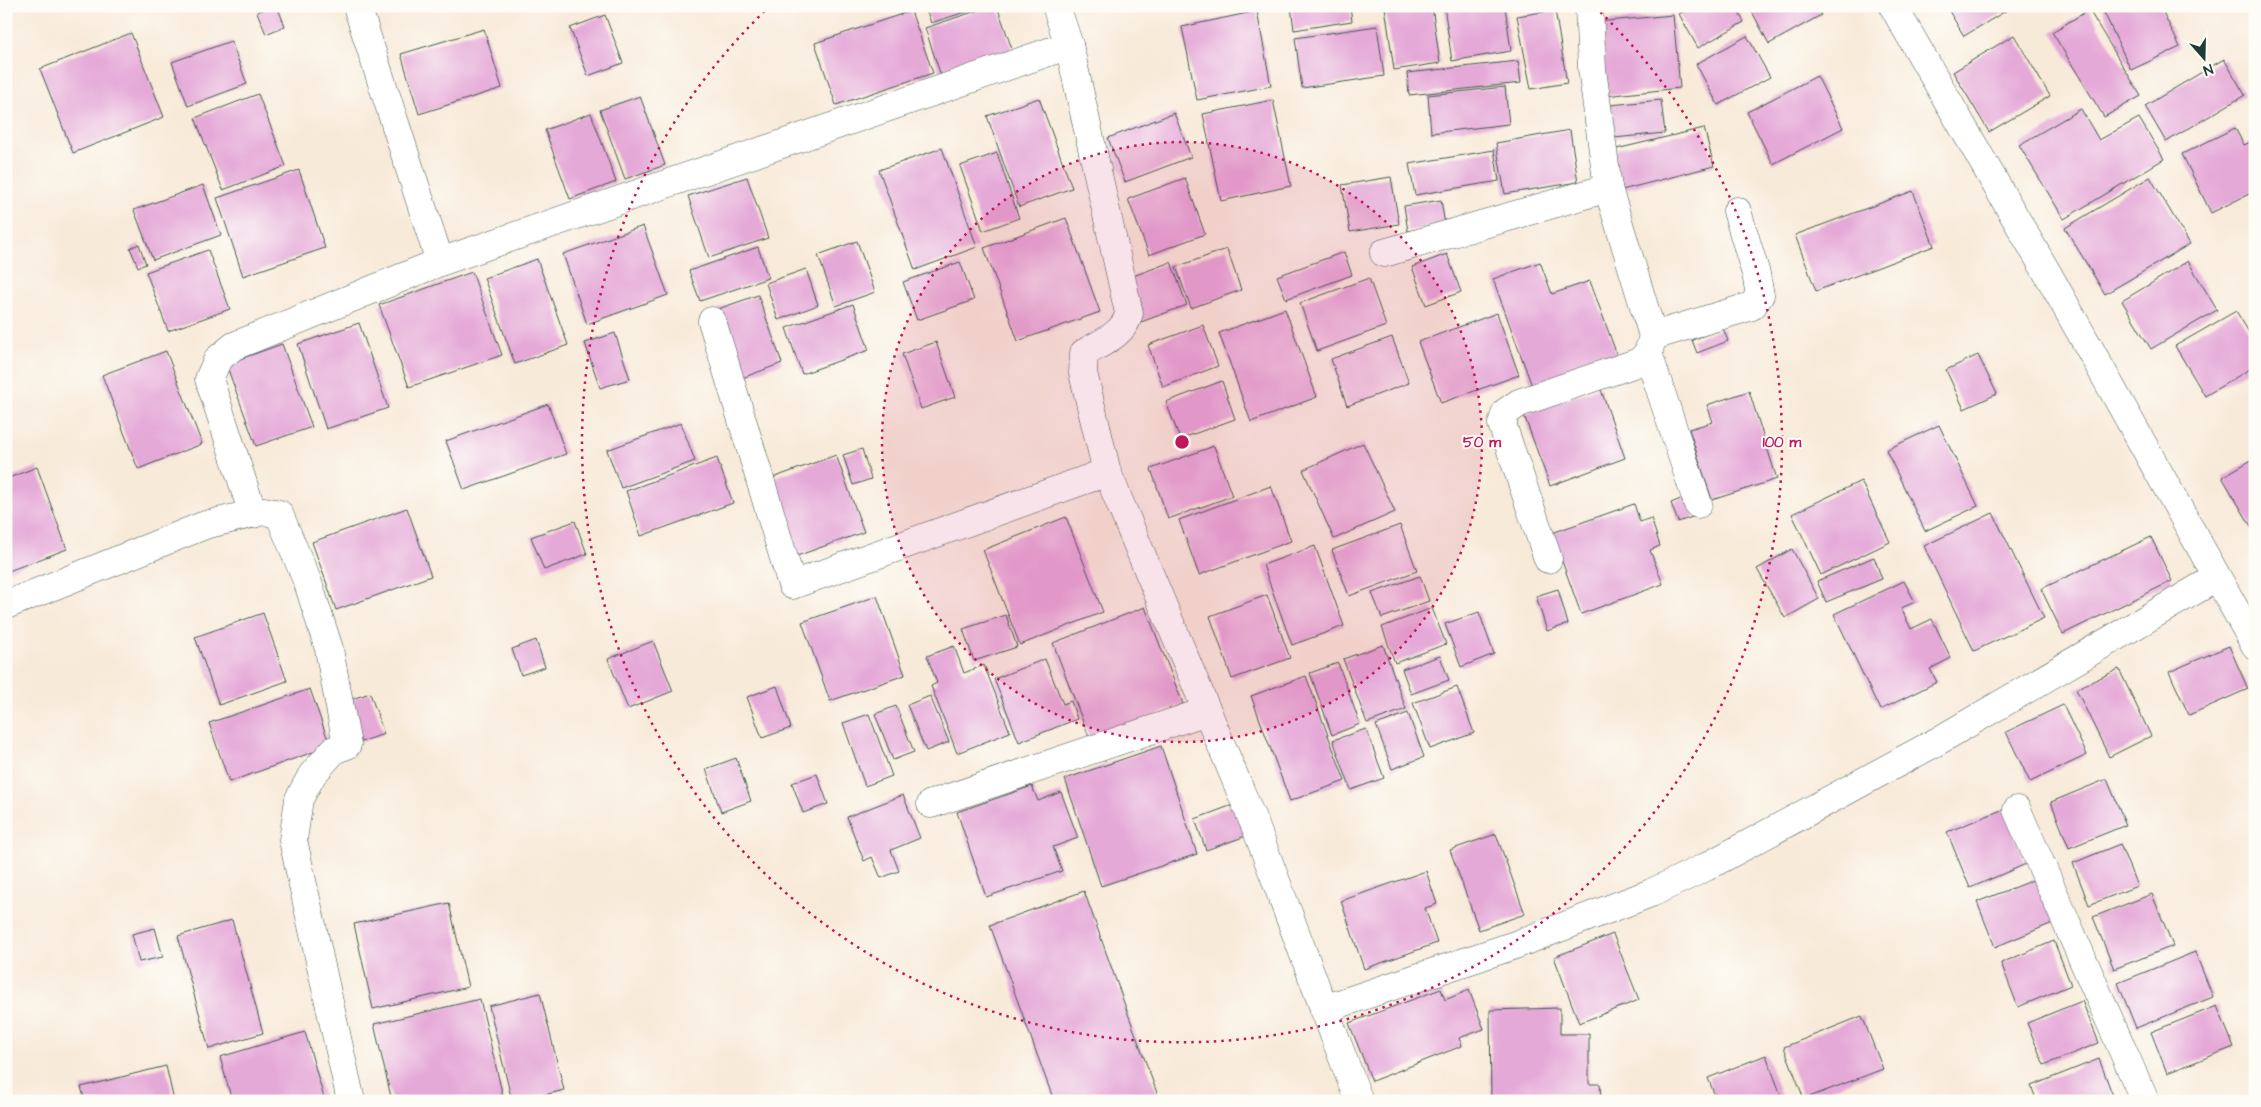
<svg xmlns="http://www.w3.org/2000/svg" width="2261" height="1107" viewBox="0 0 2261 1107" font-family="'Architects Daughter',sans-serif">
<style>
.building{fill:#e5a9d8}
.lines{fill:none;stroke-linecap:round;stroke-linejoin:round}
.minor-casing{stroke:#40574d;stroke-width:29}
.minor{stroke:#fff;stroke-width:28}
.ring{fill:none;stroke:#c2185b;stroke-width:2.5;stroke-dasharray:2.5 5}
.centre{fill:#c2185b;stroke:#fdfcf7;stroke-width:2.5}
.ring-label{font-size:15px;text-anchor:middle;font-weight:bold;fill:#c2185b;stroke:#fdfcf7;stroke-width:4;stroke-linejoin:round;paint-order:stroke}
</style>
<rect width="100%" height="100%" fill="#fdfcf7"/>
<filter id="ink" filterUnits="userSpaceOnUse"><feTurbulence type="fractalNoise" baseFrequency=".02" numOctaves="2"/><feDisplacementMap in="SourceGraphic" scale="10" xChannelSelector="R" yChannelSelector="G"/><feConvolveMatrix kernelMatrix="1 2 1 2 8 2 1 2 1" color-interpolation-filters="sRGB"/></filter>
<filter id="wash" filterUnits="userSpaceOnUse"><feTurbulence type="fractalNoise" baseFrequency=".0096" numOctaves="4" result="noise"/><feDisplacementMap in="SourceGraphic" scale="20" xChannelSelector="R" yChannelSelector="G"/><feGaussianBlur stdDeviation="1.12" result="paint"/><feColorMatrix in="noise" values="0 0 0 0 0 0 0 0 0 0 0 0 0 0 0 0 0 1.4 0 .05"/><feComposite in="paint" operator="in"/></filter>
<g filter="url(#wash)">
<rect width="100%" height="100%" fill="#f8ead9"/>
<g id="blocks">
<!-- building -->
<g class="building">
<polygon points="269,6 277,6 285,26 266,34 257,12"/>
<polygon points="925,6 981,6 981,7 931,23"/>
<polygon points="991,6 997,6 1013,52 941,76 925,28"/>
<polygon points="1291,6 1350,6 1352,21 1294,30"/>
<polygon points="1432,6 1440,63 1394,70 1385,7"/>
<polygon points="1444,6 1505,6 1511,51 1452,61"/>
<polygon points="1693,6 1735,6 1744,22 1698,48 1679,14"/>
<polygon points="1749,6 1816,6 1821,15 1769,44"/>
<polygon points="1946,6 2014,6 1964,36"/>
<polygon points="2101,6 2160,6 2180,47 2131,70"/>
<polygon points="1555,10 1567,83 1531,89 1517,16"/>
<polygon points="2089,10 2141,96 2104,117 2052,32"/>
<polygon points="911,11 933,73 836,105 815,43"/>
<polygon points="1257,11 1271,86 1197,100 1182,27"/>
<polygon points="605,15 623,63 588,76 570,28"/>
<polygon points="1673,15 1680,88 1605,96 1597,22"/>
<polygon points="1377,26 1384,76 1302,88 1295,38"/>
<polygon points="484,29 502,88 419,114 401,54"/>
<polygon points="131,33 164,117 73,153 40,69"/>
<polygon points="2014,35 2050,96 1989,132 1953,72"/>
<polygon points="1747,36 1770,77 1718,105 1696,64"/>
<polygon points="231,41 247,84 188,106 172,62"/>
<polygon points="2224,59 2245,95 2166,142 2145,106"/>
<polygon points="1518,61 1521,83 1409,95 1407,73"/>
<polygon points="1817,76 1843,128 1773,164 1747,112"/>
<polygon points="1505,87 1509,124 1431,133 1428,95"/>
<polygon points="258,94 286,166 223,190 195,118"/>
<polygon points="640,96 665,165 625,179 600,110"/>
<polygon points="1039,98 1072,188 1019,207 987,116"/>
<polygon points="1273,100 1291,186 1221,201 1203,114"/>
<polygon points="1661,100 1665,133 1603,139 1600,106"/>
<polygon points="2081,109 2099,140 2139,118 2164,159 2064,219 2019,145"/>
<polygon points="591,113 616,182 570,199 545,130"/>
<polygon points="1174,113 1191,157 1125,182 1108,138"/>
<polygon points="1704,128 1714,166 1618,191 1608,151"/>
<polygon points="2235,128 2244,145 2255,140 2255,191 2211,213 2182,154"/>
<polygon points="1570,130 1578,182 1505,194 1496,143"/>
<polygon points="942,148 977,247 915,270 879,170"/>
<polygon points="1494,150 1499,181 1415,195 1409,164"/>
<polygon points="997,153 1019,218 983,231 960,166"/>
<polygon points="299,170 325,248 243,276 217,198"/>
<polygon points="747,177 768,238 709,258 688,196"/>
<polygon points="1391,177 1399,224 1350,232 1342,185"/>
<polygon points="2150,177 2190,244 2105,294 2065,228"/>
<polygon points="1185,178 1205,234 1149,255 1128,199"/>
<polygon points="203,185 221,235 153,260 134,210"/>
<polygon points="1913,191 1934,246 1816,291 1795,235"/>
<polygon points="1441,200 1445,225 1408,231 1404,206"/>
<polygon points="1066,218 1100,312 1018,341 984,248"/>
<polygon points="643,226 668,295 587,324 563,254"/>
<polygon points="857,241 875,292 836,306 818,255"/>
<polygon points="139,244 146,264 138,267 130,248"/>
<polygon points="758,247 768,278 700,301 689,271"/>
<polygon points="1227,249 1241,290 1191,308 1176,267"/>
<polygon points="208,250 230,309 168,331 146,272"/>
<polygon points="1344,252 1352,275 1286,299 1277,276"/>
<polygon points="1447,254 1461,292 1426,305 1412,267"/>
<polygon points="537,259 568,345 515,364 484,278"/>
<polygon points="2188,261 2217,310 2151,349 2122,301"/>
<polygon points="960,262 974,300 917,320 903,282"/>
<polygon points="1171,262 1187,305 1141,322 1125,279"/>
<polygon points="1540,262 1552,294 1590,281 1617,355 1532,386 1493,279"/>
<polygon points="806,269 818,305 778,320 766,283"/>
<polygon points="472,272 502,355 409,387 379,305"/>
<polygon points="1369,278 1386,326 1317,351 1300,303"/>
<polygon points="758,295 782,363 742,378 718,309"/>
<polygon points="853,304 869,350 802,374 786,328"/>
<polygon points="1285,309 1317,397 1251,422 1219,333"/>
<polygon points="2236,311 2255,342 2255,366 2205,396 2175,346"/>
<polygon points="1497,313 1519,375 1441,403 1418,342"/>
<polygon points="359,323 388,408 326,429 298,344"/>
<polygon points="1203,325 1218,366 1163,387 1148,345"/>
<polygon points="1723,328 1728,341 1697,353 1692,340"/>
<polygon points="615,333 630,379 600,388 585,343"/>
<polygon points="1392,337 1409,383 1347,406 1331,359"/>
<polygon points="936,342 955,397 921,409 902,354"/>
<polygon points="282,344 312,427 256,446 226,364"/>
<polygon points="166,351 202,444 138,469 102,375"/>
<polygon points="1978,355 1997,394 1964,409 1946,370"/>
<polygon points="1222,381 1235,419 1180,439 1166,402"/>
<polygon points="1600,387 1625,458 1550,486 1524,415"/>
<polygon points="1749,391 1777,479 1712,500 1689,429 1713,422 1707,405"/>
<polygon points="548,404 566,454 464,490 446,441"/>
<polygon points="681,423 695,461 621,488 607,450"/>
<polygon points="1939,425 1978,506 1925,531 1886,450"/>
<polygon points="1363,443 1395,512 1334,539 1303,470"/>
<polygon points="1214,446 1232,496 1168,519 1151,469"/>
<polygon points="862,449 871,479 853,485 843,455"/>
<polygon points="836,455 864,532 794,557 767,480"/>
<polygon points="717,458 733,503 641,536 626,491"/>
<polygon points="2255,458 2255,533 2222,477"/>
<polygon points="37,467 67,549 6,572 6,479"/>
<polygon points="1861,481 1890,542 1821,575 1792,514"/>
<polygon points="1271,486 1291,541 1199,575 1179,520"/>
<polygon points="1688,496 1695,516 1678,522 1671,503"/>
<polygon points="1634,504 1640,522 1651,518 1660,546 1650,550 1663,584 1581,614 1552,533"/>
<polygon points="407,508 431,576 336,610 312,542"/>
<polygon points="1993,513 2044,618 1974,651 1924,546"/>
<polygon points="1066,517 1103,612 1020,645 983,550"/>
<polygon points="575,521 587,554 544,570 531,537"/>
<polygon points="1400,525 1417,571 1349,596 1332,550"/>
<polygon points="2151,537 2172,581 2063,634 2041,589"/>
<polygon points="1315,546 1344,626 1292,645 1263,565"/>
<polygon points="1792,549 1819,599 1785,618 1757,569"/>
<polygon points="1874,557 1882,579 1826,602 1817,581"/>
<polygon points="1420,576 1429,601 1382,618 1372,593"/>
<polygon points="1904,581 1915,602 1901,608 1911,629 1932,619 1951,658 1930,669 1937,682 1880,710 1834,614"/>
<polygon points="1558,589 1568,624 1547,631 1536,596"/>
<polygon points="1267,595 1290,658 1232,679 1210,616"/>
<polygon points="877,596 905,675 830,701 802,622"/>
<polygon points="1145,607 1183,704 1090,740 1053,643"/>
<polygon points="1432,608 1446,644 1395,663 1382,627"/>
<polygon points="1479,612 1494,654 1461,667 1445,624"/>
<polygon points="263,613 287,681 219,705 195,637"/>
<polygon points="1006,615 1017,647 974,661 963,629"/>
<polygon points="536,640 545,667 521,675 512,649"/>
<polygon points="653,641 673,691 628,709 608,659"/>
<polygon points="1383,645 1406,709 1367,723 1343,659"/>
<polygon points="954,646 964,673 984,665 1010,732 957,753 931,686 937,683 927,656"/>
<polygon points="2229,646 2248,689 2189,715 2169,672"/>
<polygon points="1440,656 1449,680 1411,694 1402,669"/>
<polygon points="1045,659 1063,704 1071,701 1077,719 1019,742 994,679"/>
<polygon points="1338,663 1360,724 1332,735 1310,673"/>
<polygon points="2119,669 2151,736 2109,757 2076,689"/>
<polygon points="1306,676 1345,781 1290,801 1251,696"/>
<polygon points="777,686 791,728 762,738 747,697"/>
<polygon points="1457,687 1474,733 1430,749 1413,703"/>
<polygon points="310,689 330,746 229,782 209,723"/>
<polygon points="370,693 384,734 361,742 346,701"/>
<polygon points="930,696 949,742 926,751 907,705"/>
<polygon points="2063,705 2087,755 2030,782 2006,732"/>
<polygon points="896,706 914,752 893,760 875,714"/>
<polygon points="1408,713 1424,757 1392,769 1376,725"/>
<polygon points="869,714 892,776 865,786 843,723"/>
<polygon points="1366,729 1384,778 1351,790 1333,740"/>
<polygon points="1161,746 1197,854 1101,886 1065,779"/>
<polygon points="736,758 751,801 721,812 706,769"/>
<polygon points="817,774 828,804 803,813 792,783"/>
<polygon points="2107,779 2126,825 2069,848 2051,802"/>
<polygon points="1032,786 1038,801 1061,792 1078,838 1053,847 1062,871 986,897 957,812"/>
<polygon points="903,795 920,838 891,850 899,871 881,878 872,857 864,861 847,817"/>
<polygon points="1238,803 1249,835 1206,850 1195,819"/>
<polygon points="2004,809 2026,864 1970,888 1947,832"/>
<polygon points="1496,834 1525,914 1479,930 1450,850"/>
<polygon points="2120,844 2137,886 2089,905 2073,863"/>
<polygon points="1426,871 1437,904 1425,908 1437,943 1364,969 1341,901"/>
<polygon points="2038,878 2055,922 1995,947 1977,902"/>
<polygon points="1084,891 1127,1011 1160,1101 1054,1101 990,925"/>
<polygon points="2152,894 2173,946 2114,969 2093,917"/>
<polygon points="449,903 468,987 373,1009 354,924"/>
<polygon points="232,920 263,1033 209,1049 178,936"/>
<polygon points="155,928 163,957 139,962 132,934"/>
<polygon points="1613,934 1639,1000 1579,1023 1554,957"/>
<polygon points="2054,941 2071,985 2018,1007 2001,963"/>
<polygon points="2195,952 2213,997 2136,1028 2118,983"/>
<polygon points="1441,989 1445,1000 1469,990 1484,1029 1459,1038 1462,1046 1372,1081 1349,1023"/>
<polygon points="540,993 564,1090 521,1101 512,1101 489,1006"/>
<polygon points="480,999 504,1101 392,1101 374,1024"/>
<polygon points="2082,1001 2099,1043 2044,1065 2027,1023"/>
<polygon points="2217,1006 2234,1047 2167,1073 2151,1032"/>
<polygon points="1560,1008 1560,1034 1589,1034 1589,1084 1600,1084 1601,1101 1491,1101 1490,1010"/>
<polygon points="1862,1016 1883,1069 1804,1099 1784,1047"/>
<polygon points="305,1032 324,1098 314,1101 232,1101 220,1057"/>
<polygon points="1766,1055 1783,1101 1717,1101 1708,1078"/>
<polygon points="2099,1059 2115,1101 2037,1101 2031,1086"/>
<polygon points="166,1066 174,1101 85,1101 81,1087"/>
</g>
</g>
</g>
<g filter="url(#ink)">
<use href="#blocks" fill-opacity="0" stroke="#40574d" stroke-width="1"/>
<g class="lines">
<!-- minor casing -->
<g class="minor-casing">
<g id="minor">
<polyline points="357,6 440,262 1069,45"/>
<path d="M1056,6L1069,45L1129,313C1125,334 1101,343 1084,353L1083,373L1107,472L1256,828L1359,1101"/>
<polyline points="1893,6 2049,276 2255,645"/>
<polyline points="1384,253 1608,188"/>
<polyline points="712,321 792,585 1107,472"/>
<polyline points="1653,336 1752,306 1760,295 1756,274 1737,211"/>
<polyline points="1648,353 1698,504"/>
<polyline points="253,514 209,379 218,359 234,346 440,262"/>
<polyline points="1548,559 1502,424 1506,412 1519,403 1639,362 1648,353 1653,336 1608,188 1592,69 1589,6"/>
<polyline points="6,605 205,525 264,511 279,514 308,583 329,649 347,745 334,750 312,775 299,799 293,840 351,1101"/>
<polyline points="931,804 1207,711"/>
<polyline points="2017,810 2145,1101"/>
<polyline points="1324,1009 1515,945 1651,893 1706,867 1938,741 2216,578"/>
</g>
</g>
<!-- minor -->
<use href="#minor" class="minor"/>
</g>
</g>
<!-- distance rings -->
<circle cx="1182" cy="442" r="300" fill="#c2185b" fill-opacity=".12"/>
<g class="ring">
<circle cx="1182" cy="442" r="300"/>
<path d="M1595 7A600 600 0 1 1 769 7"/>
</g>
<circle cx="1182" cy="442" r="8" class="centre"/>
<g class="ring-label">
<text x="1482" y="447">50 m</text>
<text x="1782" y="447">100 m</text>
</g>
<!-- margin -->
<rect width="2261" height="1107" fill="none" stroke="#fdfcf7" stroke-width="25"/>
<!-- north arrow -->
<g transform="translate(2204 58) rotate(160)" stroke="#fdfcf7" stroke-width="4" paint-order="stroke">
<path d="M0-4L9 19L0 12L-9 19Z" fill="#1f3d34"/>
<text y="-8" font-size="14" font-weight="bold" text-anchor="middle" fill="#1f3d34">N</text>
</g>
</svg>
